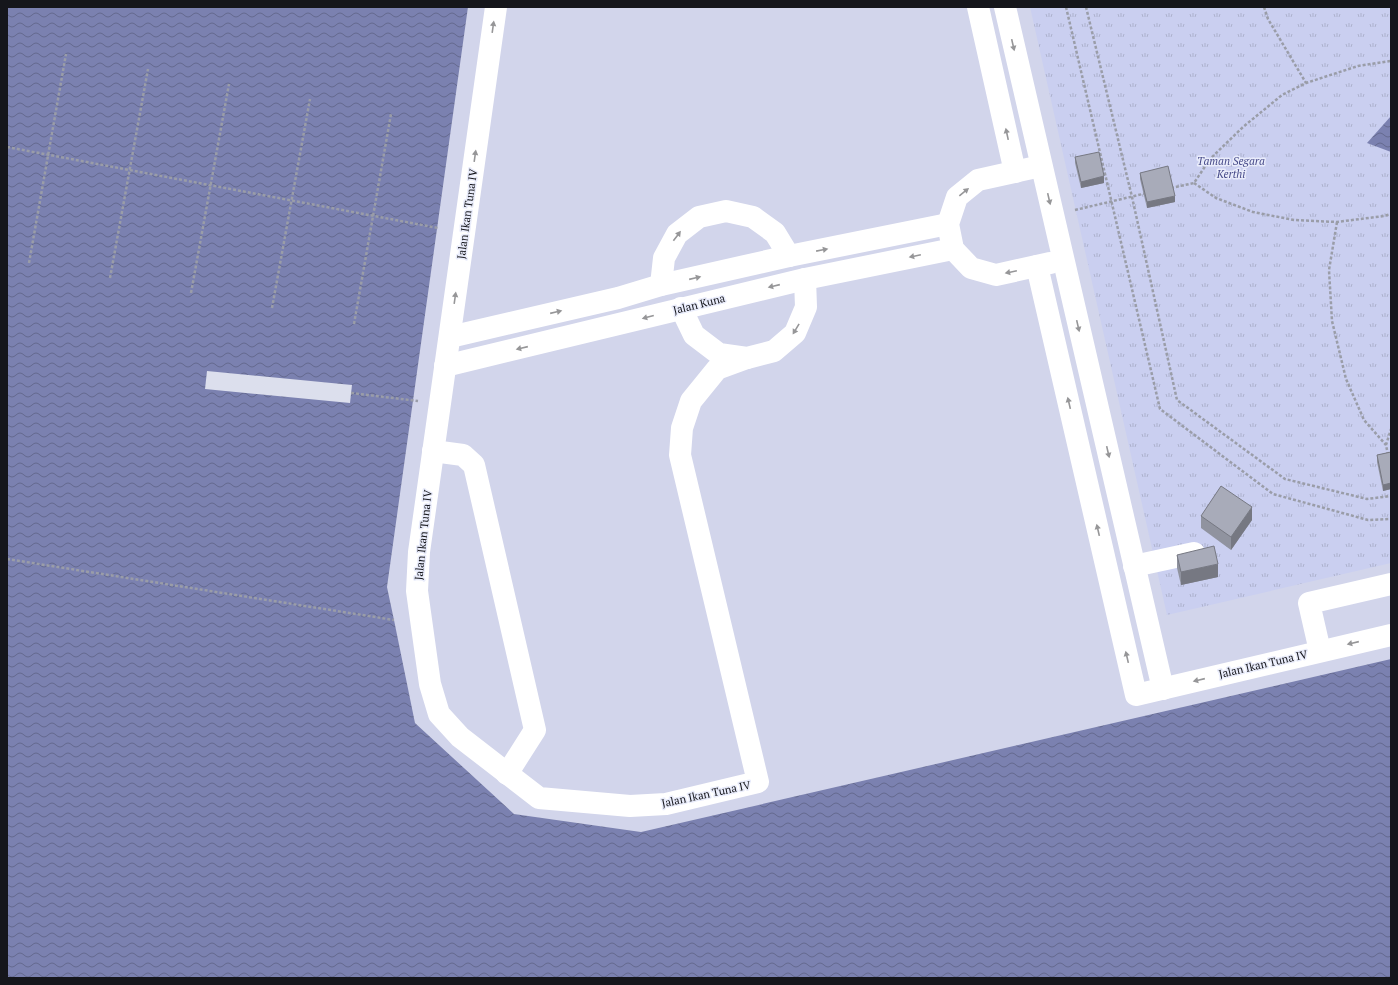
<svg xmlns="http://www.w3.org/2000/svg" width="1398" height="985" viewBox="0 0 1398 985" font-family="'PT Serif',serif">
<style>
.built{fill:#d2d5eb}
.grass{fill:url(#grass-tufts)}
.water{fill:url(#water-waves)}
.pier{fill:#dcdfed}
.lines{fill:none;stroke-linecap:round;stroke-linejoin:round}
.path{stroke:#9a9da8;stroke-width:2.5;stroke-dasharray:3 2;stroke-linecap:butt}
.minor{stroke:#fff;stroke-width:22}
.wall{fill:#90939f}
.shaded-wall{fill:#767882}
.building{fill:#a8abb9;stroke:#767882}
.oneway{fill:#969698}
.labels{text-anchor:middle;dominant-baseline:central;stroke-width:3;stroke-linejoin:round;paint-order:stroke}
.park-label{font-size:11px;font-style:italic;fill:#474b89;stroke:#e9ecfb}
.street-label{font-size:11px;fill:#15161b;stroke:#e9ecfb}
</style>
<defs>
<pattern id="grass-tufts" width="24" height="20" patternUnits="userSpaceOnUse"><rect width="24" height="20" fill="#cacff0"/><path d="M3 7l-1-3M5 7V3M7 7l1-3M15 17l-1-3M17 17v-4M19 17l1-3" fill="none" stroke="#adb1cd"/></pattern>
<pattern id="water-waves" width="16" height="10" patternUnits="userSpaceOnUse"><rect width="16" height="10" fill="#7b81b0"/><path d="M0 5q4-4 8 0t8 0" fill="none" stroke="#64698e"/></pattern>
</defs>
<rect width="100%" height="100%" fill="#dcdfed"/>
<!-- built -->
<polygon class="built" points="468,7 1391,7 1391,659 641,832 514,814 415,723 387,587"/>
<!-- grass -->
<polygon class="grass" points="1030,7 1391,7 1391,563 1167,615"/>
<!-- water -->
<g class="water">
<polygon points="7,7 468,7 387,587 394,620 415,723 514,814 641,832 1391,659 1391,978 7,978"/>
<polygon points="1391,116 1391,152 1367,143"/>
</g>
<!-- pier -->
<polygon class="pier" points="207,371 352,385 350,403 205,389"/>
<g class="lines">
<!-- path -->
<g class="path">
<polyline points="1066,7 1160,409 1273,494 1368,520 1391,519"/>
<polyline points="1086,7 1132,197 1177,400 1285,479 1367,499 1391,496"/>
<polyline points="1264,7 1268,19 1306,83"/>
<polyline points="7,147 438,228"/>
<polyline points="1194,183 1216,198 1253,212 1294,220 1337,222 1384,216 1391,214"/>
<polyline points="1171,188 1194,183 1210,159 1243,127 1282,95 1306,83 1358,66 1391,61"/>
<polyline points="1075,210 1147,193"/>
<polyline points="1337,222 1329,270 1332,321 1346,379 1364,420 1386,445"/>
<polyline points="29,263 66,54"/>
<polyline points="110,278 148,69"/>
<polyline points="191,293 229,84"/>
<polyline points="272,308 310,99"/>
<polyline points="354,324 391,114"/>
<polyline points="351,393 418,401"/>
<polyline points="1388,455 1386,445 1391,429"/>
<polyline points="7,559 394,620"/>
</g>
<!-- minor -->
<g class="minor">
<polyline points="496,7 419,552 417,591 430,684 439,714 460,737 539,798 630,806 666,804 758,782 680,455 682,428 691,401 717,369 747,358"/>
<polyline points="978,7 1015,172"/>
<polyline points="1005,7 1163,689"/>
<polyline points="1041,166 978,180 957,197 948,224 953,249 971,268 996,275 1050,263"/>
<polyline points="1037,266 1136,695 1391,635"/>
<polyline points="661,285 664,258 677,234 699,217 726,211 753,217 775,233 789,256"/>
<polyline points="681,308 694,335 719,354 747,358 774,351 795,333 806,307 805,279"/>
<polyline points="450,337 618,298 661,285 789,256 948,224"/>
<polyline points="445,366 805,279 953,249"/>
<polyline points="433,451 463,455 474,465 535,730 507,774"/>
<polyline points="1134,566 1194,553"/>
<polyline points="1320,651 1309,603 1391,584"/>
</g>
</g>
<!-- wall -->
<g class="wall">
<polygon points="1075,157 1104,183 1081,188 1075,163"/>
<polygon points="1140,173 1175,202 1147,208 1140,179"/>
<polygon points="1391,452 1391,489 1383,491 1377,462 1377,455"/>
<polygon points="1201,516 1252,520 1231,550 1201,528"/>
<polygon points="1177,555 1218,577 1181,585 1177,568"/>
</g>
<!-- shaded-wall -->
<g class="shaded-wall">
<polygon points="1104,176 1104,183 1081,188 1081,182"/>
<polygon points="1175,196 1175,202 1147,208 1147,202"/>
<polygon points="1391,483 1391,489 1383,491 1383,485"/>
<polygon points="1252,507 1252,520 1231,550 1231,537"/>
<polygon points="1218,564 1218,577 1181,585 1181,572"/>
</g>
<!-- building -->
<g class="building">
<polygon points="1099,152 1104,176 1081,182 1075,157"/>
<polygon points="1168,166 1175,196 1147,202 1140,173"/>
<polygon points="1391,452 1391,483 1383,485 1377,455"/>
<polygon points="1221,486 1252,507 1231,537 1201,516"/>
<polygon points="1214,546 1218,564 1181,572 1177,555"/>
</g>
<!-- one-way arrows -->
<defs><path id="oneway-solid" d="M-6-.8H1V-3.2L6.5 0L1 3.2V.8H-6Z"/></defs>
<g class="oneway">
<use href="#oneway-solid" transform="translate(493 27) rotate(-82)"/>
<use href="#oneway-solid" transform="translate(1013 45) rotate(77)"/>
<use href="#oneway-solid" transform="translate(1007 134) rotate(-102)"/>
<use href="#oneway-solid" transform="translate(475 156) rotate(-82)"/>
<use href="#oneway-solid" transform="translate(964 192) rotate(-39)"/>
<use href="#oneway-solid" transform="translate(1049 199) rotate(77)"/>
<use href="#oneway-solid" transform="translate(677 236) rotate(-53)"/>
<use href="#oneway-solid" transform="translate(822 250) rotate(-11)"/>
<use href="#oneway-solid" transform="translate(915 256) rotate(168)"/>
<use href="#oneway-solid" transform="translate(1011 272) rotate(168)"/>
<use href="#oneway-solid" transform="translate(695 278) rotate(-13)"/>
<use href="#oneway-solid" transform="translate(774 286) rotate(167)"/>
<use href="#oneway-solid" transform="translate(455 298) rotate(-82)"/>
<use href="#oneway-solid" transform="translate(556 312) rotate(-13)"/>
<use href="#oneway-solid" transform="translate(648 317) rotate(165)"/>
<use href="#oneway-solid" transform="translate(1078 326) rotate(77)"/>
<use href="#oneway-solid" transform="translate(796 329) rotate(121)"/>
<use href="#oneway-solid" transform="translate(522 348) rotate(167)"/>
<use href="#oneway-solid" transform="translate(1069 403) rotate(-103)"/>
<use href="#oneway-solid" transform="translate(1108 452) rotate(77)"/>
<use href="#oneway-solid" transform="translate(1098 530) rotate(-103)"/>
<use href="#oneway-solid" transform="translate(1353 643) rotate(167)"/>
<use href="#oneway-solid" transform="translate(1127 657) rotate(-103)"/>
<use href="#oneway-solid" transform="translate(1199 680) rotate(167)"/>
</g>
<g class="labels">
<!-- park labels -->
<g class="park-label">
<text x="1231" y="161">Taman Segara<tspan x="1231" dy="13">Kerthi</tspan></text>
</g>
<!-- street labels -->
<g class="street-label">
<text transform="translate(467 214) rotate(-82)">Jalan Ikan Tuna IV</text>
<text transform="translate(699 304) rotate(-14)">Jalan Kuna</text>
<text transform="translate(423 535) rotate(-84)">Jalan Ikan Tuna IV</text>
<text transform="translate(1263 664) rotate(-13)">Jalan Ikan Tuna IV</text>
<text transform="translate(706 794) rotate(-12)">Jalan Ikan Tuna IV</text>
</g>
</g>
<!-- border -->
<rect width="1398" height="985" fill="none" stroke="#15161b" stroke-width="16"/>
</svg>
